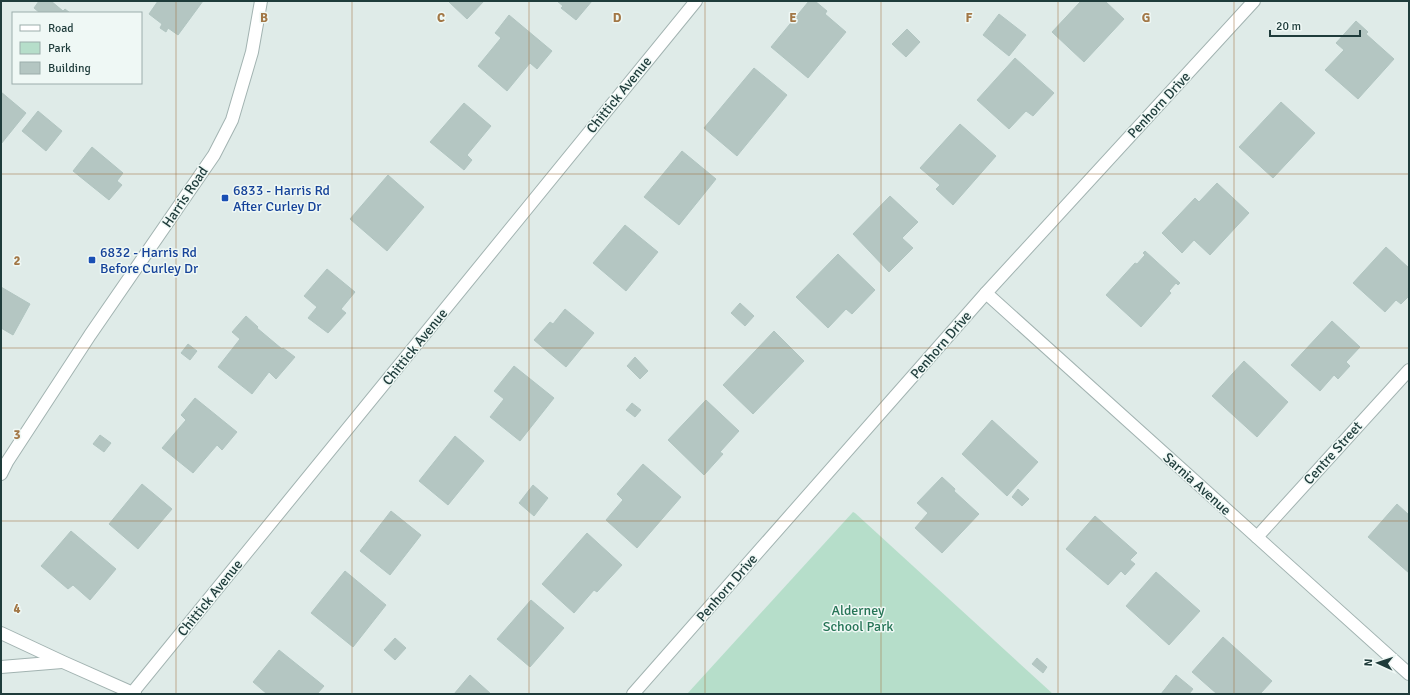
<svg xmlns="http://www.w3.org/2000/svg" width="1410" height="695" viewBox="0 0 1410 695" font-family="Signika,sans-serif">
<style>
.green{fill:#b6deca}
.building{fill:#b4c6c2;stroke:#b1c5c1}
.lines{fill:none;stroke-linecap:round;stroke-linejoin:round}
.minor-casing{stroke:#a2b3b1;stroke-width:14}
.minor{stroke:#fff;stroke-width:12}
.grid{fill:none;stroke:#a27746;stroke-width:1;stroke-opacity:0.55}
.transit-dot{fill:#1a4fb4;stroke:#eff8f5;stroke-width:1.5}
.labels{text-anchor:middle;dominant-baseline:central;stroke-width:3;stroke-linejoin:round;paint-order:stroke}
.street-label{font-size:14px;fill:#1f3c3b;stroke:#eff8f5}
.transit-label{font-size:14px;fill:#164399;stroke:#eff8f5;text-anchor:start}
.park-label{font-size:14px;fill:#277557;stroke:#eff8f5}
.grid-label{font-size:13px;text-anchor:middle;font-weight:bold;fill:#a27746;stroke:#eff8f5;stroke-width:3;stroke-linejoin:round;paint-order:stroke}
</style>
<rect width="100%" height="100%" fill="#dfebe8"/>
<!-- green -->
<polygon class="green" points="853,512 855,513 1053,694 687,694"/>
<!-- building -->
<g class="building">
<polygon points="39,1 51,1 63,11 65,9 70,13 40,13 34,8"/>
<polygon points="158,1 203,1 178,35 168,28 166,32 160,28 162,24 149,14"/>
<polygon points="448,1 484,1 467,19"/>
<polygon points="557,1 592,1 576,20 561,8 563,6"/>
<polygon points="809,1 815,1 827,11 825,14 846,32 808,78 771,47"/>
<polygon points="1081,1 1105,1 1124,19 1084,62 1052,32"/>
<polygon points="999,14 1026,35 1009,56 983,35"/>
<polygon points="509,15 552,51 537,69 530,63 507,91 478,66 501,38 495,33"/>
<polygon points="1356,21 1368,32 1366,34 1394,59 1358,99 1325,70 1344,50 1336,43"/>
<polygon points="907,29 920,42 906,57 892,44"/>
<polygon points="1015,58 1054,93 1033,116 1026,111 1009,129 977,100"/>
<polygon points="754,68 787,95 737,156 704,128"/>
<polygon points="1,92 26,113 1,144"/>
<polygon points="1281,102 1315,133 1273,178 1239,147"/>
<polygon points="464,103 491,126 467,155 472,160 464,170 430,142"/>
<polygon points="38,111 62,131 46,151 22,131"/>
<polygon points="960,124 996,156 953,205 936,189 940,185 920,168"/>
<polygon points="92,147 123,173 117,181 122,185 109,200 73,171"/>
<polygon points="682,151 716,179 679,225 644,197"/>
<polygon points="388,175 424,207 387,251 350,219"/>
<polygon points="1217,183 1249,213 1210,255 1194,240 1182,253 1162,233 1195,198 1199,202"/>
<polygon points="890,196 918,222 902,238 913,248 889,272 853,234"/>
<polygon points="625,225 658,252 626,291 593,263"/>
<polygon points="1386,247 1409,268 1409,287 1408,288 1409,296 1401,304 1396,300 1385,312 1353,283"/>
<polygon points="1145,251 1180,283 1178,285 1176,283 1169,291 1171,293 1141,327 1106,295 1135,263 1137,264 1145,255 1143,253"/>
<polygon points="838,254 875,290 852,314 846,309 828,328 796,297"/>
<polygon points="327,269 355,292 341,309 346,313 328,333 308,318 317,307 304,296"/>
<polygon points="1,287 30,304 13,335 1,328"/>
<polygon points="740,303 754,316 745,326 731,313"/>
<polygon points="565,309 594,333 566,367 534,340 550,322 553,324"/>
<polygon points="246,316 258,327 257,328 282,349 283,348 295,357 276,379 269,372 252,394 218,367 240,339 232,332"/>
<polygon points="1332,321 1360,347 1346,362 1350,366 1338,379 1334,375 1320,391 1291,365"/>
<polygon points="774,331 804,361 753,414 723,385"/>
<polygon points="188,344 197,351 190,360 181,353"/>
<polygon points="635,357 648,371 640,379 627,366"/>
<polygon points="1244,361 1288,402 1257,437 1212,396"/>
<polygon points="514,366 554,398 520,441 490,417 504,399 494,391"/>
<polygon points="195,398 237,432 222,450 217,445 193,473 162,448 186,420 181,415"/>
<polygon points="706,400 739,431 720,452 723,454 704,475 668,440"/>
<polygon points="632,403 641,410 635,417 626,410"/>
<polygon points="992,420 1038,462 1007,496 962,454"/>
<polygon points="100,435 111,443 104,452 93,444"/>
<polygon points="455,436 484,461 448,505 419,481"/>
<polygon points="643,464 681,497 637,548 606,520 623,500 617,494"/>
<polygon points="942,477 955,489 954,491 979,514 942,553 915,528 928,513 917,503"/>
<polygon points="142,484 172,509 138,549 109,524"/>
<polygon points="533,485 548,498 534,516 519,503"/>
<polygon points="1018,489 1029,499 1022,506 1012,497"/>
<polygon points="1397,504 1409,515 1409,573 1368,537"/>
<polygon points="391,511 421,535 390,575 360,551"/>
<polygon points="1095,516 1137,553 1130,560 1135,564 1125,575 1121,571 1108,585 1066,549"/>
<polygon points="71,531 116,569 90,600 73,585 68,589 41,566"/>
<polygon points="587,533 622,565 597,592 594,590 574,613 542,584"/>
<polygon points="345,571 386,605 353,647 311,613"/>
<polygon points="1156,572 1200,611 1169,645 1126,606"/>
<polygon points="531,600 564,628 530,667 497,639"/>
<polygon points="1223,637 1272,681 1260,694 1217,694 1192,672"/>
<polygon points="395,638 406,648 395,660 384,650"/>
<polygon points="279,650 324,686 317,694 267,694 253,682"/>
<polygon points="1037,658 1047,667 1043,673 1032,664"/>
<polygon points="470,675 491,694 454,694"/>
<polygon points="1176,675 1193,689 1189,694 1161,694"/>
</g>
<g class="lines">
<!-- minor casing -->
<g class="minor-casing">
<g id="minor">
<polyline points="986,293 1409,674"/>
<polyline points="1,474 7,462 90,335 214,155 232,120 252,52 261,1"/>
<polyline points="1257,537 1409,370"/>
<polyline points="1,633 63,662 135,694"/>
<polyline points="1,667 62,662"/>
<polyline points="133,692 696,1"/>
<polyline points="633,694 986,293 1254,1"/>
</g>
</g>
<!-- minor -->
<use href="#minor" class="minor"/>
</g>
<!-- grid -->
<path class="grid" d="M176,1V694M352,1V694M529,1V694M705,1V694M881,1V694M1058,1V694M1234,1V694M1,174H1409M1,348H1409M1,521H1409"/>
<!-- markers -->
<g class="transit-dot">
<rect x="221" y="194" width="8" height="8" rx="2"/>
<rect x="88" y="256" width="8" height="8" rx="2"/>
</g>
<g class="labels">
<!-- street labels -->
<g class="street-label">
<text transform="translate(619 95) rotate(-51)">Chittick Avenue</text>
<text transform="translate(1159 105) rotate(-47)">Penhorn Drive</text>
<text transform="translate(185 197) rotate(-56)">Harris Road</text>
<text transform="translate(941 345) rotate(-49)">Penhorn Drive</text>
<text transform="translate(415 347) rotate(-51)">Chittick Avenue</text>
<text transform="translate(1333 453) rotate(-48)">Centre Street</text>
<text transform="translate(1197 484) rotate(42)">Sarnia Avenue</text>
<text transform="translate(727 588) rotate(-49)">Penhorn Drive</text>
<text transform="translate(210 598) rotate(-51)">Chittick Avenue</text>
</g>
<!-- transit labels -->
<g class="transit-label">
<text x="233" y="190">6833 - Harris Rd<tspan x="233" dy="16">After Curley Dr</tspan></text>
<text x="100" y="252">6832 - Harris Rd<tspan x="100" dy="16">Before Curley Dr</tspan></text>
</g>
<!-- park labels -->
<g class="park-label">
<text x="858" y="610">Alderney<tspan x="858" dy="16">School Park</tspan></text>
</g>
</g>
<g class="grid-label">
<text x="264" y="22">B</text>
<text x="441" y="22">C</text>
<text x="617" y="22">D</text>
<text x="793" y="22">E</text>
<text x="969" y="22">F</text>
<text x="1146" y="22">G</text>
<text x="17" y="265">2</text>
<text x="17" y="439">3</text>
<text x="17" y="613">4</text>
</g>
<!-- border -->
<rect width="1410" height="695" fill="none" stroke="#1f3c3b" stroke-width="4"/>
<!-- legend -->
<rect x="12" y="12" width="130" height="72" fill="#eff8f5" stroke="#9cadab"/>
<rect x="20" y="25" width="20" height="6" fill="#ffffff" stroke="#9cadab"/>
<text x="48" y="32" font-size="12" fill="#1f3c3b">Road</text>
<rect x="20" y="42" width="20" height="12" fill="#b6deca" stroke="#9cadab"/>
<text x="48" y="52" font-size="12" fill="#1f3c3b">Park</text>
<rect x="20" y="62" width="20" height="12" fill="#b4c6c2" stroke="#9cadab"/>
<text x="48" y="72" font-size="12" fill="#1f3c3b">Building</text>
<!-- north arrow -->
<g transform="translate(1378 663) rotate(273)" stroke="#eff8f5" stroke-width="3" paint-order="stroke">
<path d="M0-3L7 15L0 10L-7 15Z" fill="#1f3c3b"/>
<text y="-6" font-size="11" font-weight="bold" text-anchor="middle" fill="#1f3c3b">N</text>
</g>
<!-- scale -->
<path d="M1270 30v6h90v-6" fill="none" stroke="#1f3c3b" stroke-width="2"/>
<text x="1276" y="30" font-size="12" fill="#1f3c3b" stroke="#eff8f5" stroke-width="3" paint-order="stroke">20 m</text>
</svg>
